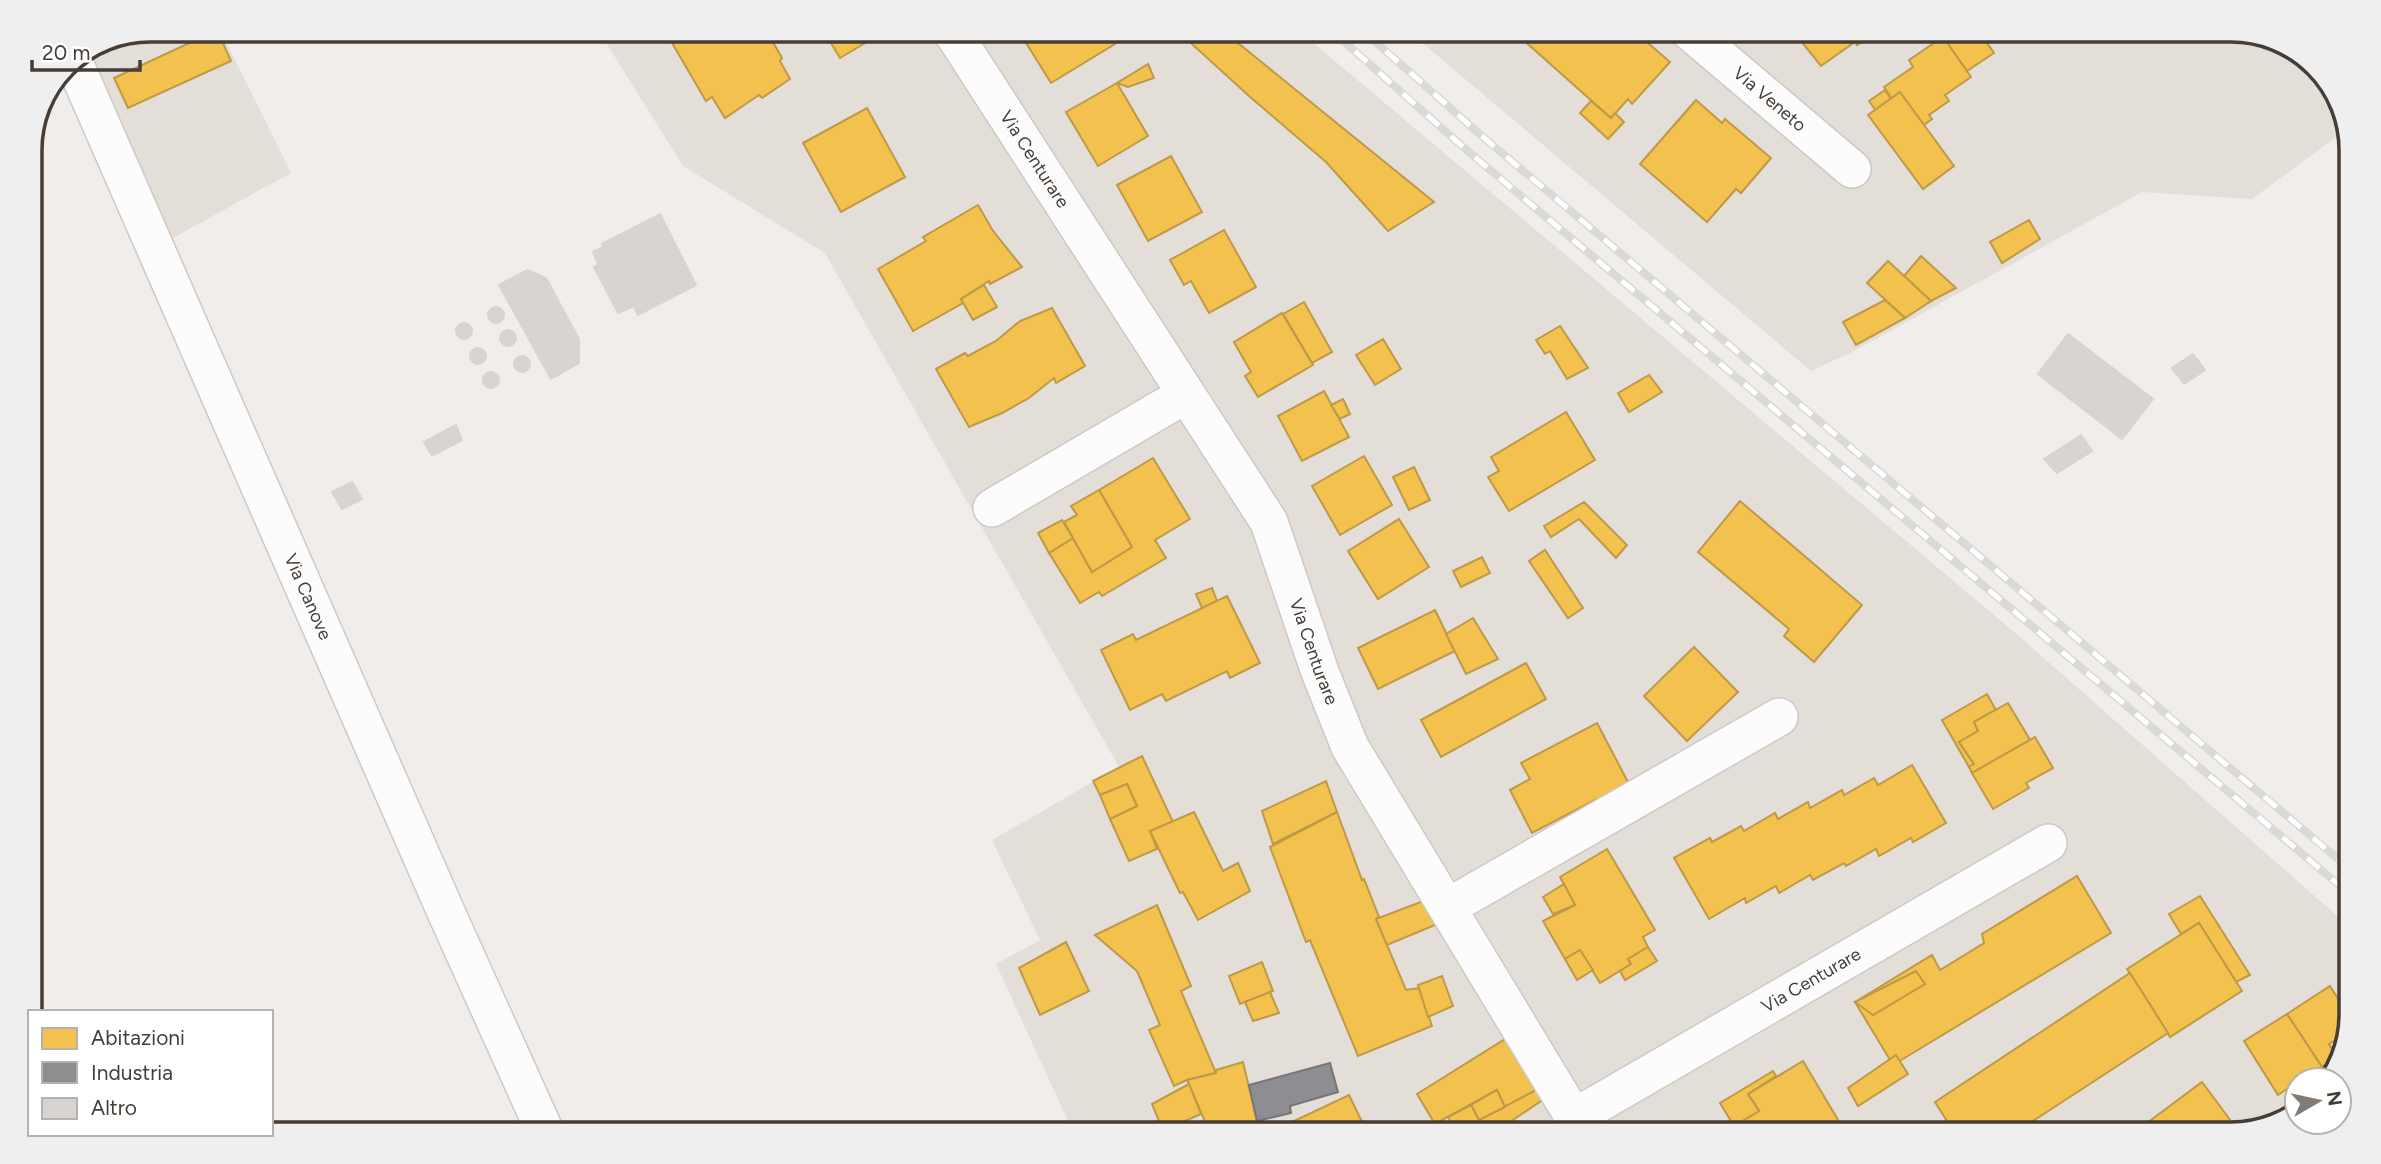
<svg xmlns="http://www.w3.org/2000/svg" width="2381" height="1164" viewBox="0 0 2381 1164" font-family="Figtree,sans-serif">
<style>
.residential{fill:#e4ded8}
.homes{fill:#f2c14e;stroke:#be9947;stroke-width:2}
.industry{fill:#8d8d92;stroke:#787576;stroke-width:2}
.building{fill:#d8d4d1;stroke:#d8d4d0;stroke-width:2}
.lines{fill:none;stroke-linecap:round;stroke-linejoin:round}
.minor-casing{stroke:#cdc9c6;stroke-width:40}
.minor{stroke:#fdfcfc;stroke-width:37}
.rail-casing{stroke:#d9d9d8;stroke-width:8}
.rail{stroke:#fff;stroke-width:5;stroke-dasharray:16;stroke-linecap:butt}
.labels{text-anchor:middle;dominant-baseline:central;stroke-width:7;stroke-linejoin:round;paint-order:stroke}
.street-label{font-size:18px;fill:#463d36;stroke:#fff}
.rim{fill:none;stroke:#463d36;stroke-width:3.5}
</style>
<rect width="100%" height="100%" fill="#f0edea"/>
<!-- residential -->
<g class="residential">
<polygon points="150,30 220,30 291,173 160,245 65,65 104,39"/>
<polygon points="598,30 1298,30 2013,631 2351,928 2351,1014 2339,1067 2327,1080 2297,1080 2297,1114 2231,1134 1194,1134 1191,1129 1179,1134 1074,1134 996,964 1040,940 992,840 1119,767 825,253 683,166"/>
<polygon points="1407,30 2231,30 2284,42 2331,83 2347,129 2252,199 2142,192 1854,351 1811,371"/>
</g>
<!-- homes -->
<g class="homes">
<polygon points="217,30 231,61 128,108 114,78"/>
<polygon points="673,30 766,30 782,58 780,61 790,79 762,98 759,95 725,118 712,97 706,101 668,36 674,32"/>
<polygon points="823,30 887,30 840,58"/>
<polygon points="1018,30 1106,30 1115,44 1051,83"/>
<polygon points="1190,30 1222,30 1434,202 1388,231 1326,162 1249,96 1182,35"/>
<polygon points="1512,30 1633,30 1670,62 1632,104 1628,99 1611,118"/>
<polygon points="1792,30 1879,30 1857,45 1855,42 1821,66"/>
<polygon points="1952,30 1978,30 1994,53 1967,71 1943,37"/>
<polygon points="1943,37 1971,77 1945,95 1949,101 1929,115 1932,119 1914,132 1884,87 1913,67 1909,60"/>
<polygon points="1148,64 1154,78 1128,87 1117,83"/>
<polygon points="1117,83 1148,136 1098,166 1066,112"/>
<polygon points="1885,90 1914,132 1899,143 1869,101"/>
<polygon points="1900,92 1954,166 1923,189 1868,115"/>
<polygon points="1696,100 1722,123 1725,119 1771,158 1741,193 1736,189 1707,222 1640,164"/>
<polygon points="1591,101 1611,118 1615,113 1624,122 1608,139 1580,113"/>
<polygon points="867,108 905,177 841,212 803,143"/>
<polygon points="1171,156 1202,212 1148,241 1117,185"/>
<polygon points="978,205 993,231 1022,267 990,284 989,281 961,299 963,303 913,331 878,269 926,241 923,237"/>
<polygon points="2029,220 2040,239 2002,263 1990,242"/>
<polygon points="1224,230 1256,287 1209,313 1191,281 1184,285 1170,260"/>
<polygon points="1921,256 1956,288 1931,301 1904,276"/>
<polygon points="1888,261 1931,301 1905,318 1867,283"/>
<polygon points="984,285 997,307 973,320 961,299"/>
<polygon points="1885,300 1905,318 1856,345 1843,322"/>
<polygon points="1304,302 1332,352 1312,363 1283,314"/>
<polygon points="1052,308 1085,366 1056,383 1054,378 1029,398 1002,413 969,427 936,369 965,353 968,356 996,341 1020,321"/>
<polygon points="1282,313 1313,365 1258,397 1245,376 1251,372 1234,342"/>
<polygon points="1560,326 1588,368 1567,379 1550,351 1545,354 1536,340"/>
<polygon points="1383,339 1401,369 1375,385 1356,355"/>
<polygon points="1649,375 1662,392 1629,412 1618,393"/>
<polygon points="1324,391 1349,437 1302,461 1278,416"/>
<polygon points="1343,399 1350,414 1340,419 1331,405"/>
<polygon points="1566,412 1595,460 1509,511 1488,477 1499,471 1491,457"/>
<polygon points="1364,456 1392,505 1340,535 1312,486"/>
<polygon points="1153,458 1190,519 1155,540 1166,558 1102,596 1099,592 1080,603 1049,553 1073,538 1092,572 1132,547 1099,490"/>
<polygon points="1414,467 1430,500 1409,510 1393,477"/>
<polygon points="1099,490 1132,547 1092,572 1064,522 1077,515 1071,506"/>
<polygon points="1740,501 1862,605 1814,662 1784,636 1789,629 1698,552"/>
<polygon points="1584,502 1627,545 1616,558 1579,519 1551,537 1544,526"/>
<polygon points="1399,519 1429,567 1378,599 1348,551"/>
<polygon points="1062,520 1073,538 1049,553 1038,533"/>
<polygon points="1545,550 1583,608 1568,618 1529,561"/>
<polygon points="1482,557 1490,573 1461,587 1453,571"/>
<polygon points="1212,588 1217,601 1202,608 1196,594"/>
<polygon points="1227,596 1260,663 1230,678 1227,671 1166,701 1162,694 1130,710 1101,650 1133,634 1136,640"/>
<polygon points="1435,610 1455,651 1378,689 1358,648"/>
<polygon points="1473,618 1498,659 1466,674 1446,634"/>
<polygon points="1694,647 1738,692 1687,741 1644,696"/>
<polygon points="1526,663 1546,699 1441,757 1421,720"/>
<polygon points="1987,694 1996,710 1974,722 1978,731 1959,742 1974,764 1969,767 1942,720"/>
<polygon points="2008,703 2030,740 1972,773 1969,767 1974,764 1959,742 1978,731 1974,722"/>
<polygon points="1597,723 1629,784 1596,803 1595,800 1532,833 1510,790 1530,779 1521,763"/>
<polygon points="2035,737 2053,768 2026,783 2029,788 1993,809 1972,773"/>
<polygon points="1142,756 1173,822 1150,831 1157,849 1129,861 1110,819 1137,806 1127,784 1100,795 1093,781"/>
<polygon points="1912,765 1946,823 1913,842 1911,838 1879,856 1876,849 1846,866 1844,863 1813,880 1810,875 1779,893 1776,886 1746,903 1745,898 1709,919 1674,858 1710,838 1712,842 1741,826 1744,831 1775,813 1778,819 1808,802 1810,808 1842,790 1844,795 1874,778 1878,785"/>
<polygon points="1326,781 1337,812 1273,844 1262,811"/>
<polygon points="1127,784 1137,806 1110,819 1100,795"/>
<polygon points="1194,812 1223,871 1238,863 1250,891 1198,920 1183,892 1180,893 1150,831"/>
<polygon points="1337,812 1362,880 1364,879 1379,917 1376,919 1406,990 1419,988 1432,1026 1358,1056 1310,940 1306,942 1270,847"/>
<polygon points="1607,849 1655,930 1643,937 1648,947 1628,959 1631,964 1600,983 1580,950 1565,959 1543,921 1575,905 1560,877"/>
<polygon points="2077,876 2111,933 1893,1065 1855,1002 1932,955 1940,970 1984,943 1982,934"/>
<polygon points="1564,884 1575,905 1553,914 1543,897"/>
<polygon points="2200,896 2250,975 2236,982 2199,923 2181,934 2169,914"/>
<polygon points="1431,898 1440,923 1387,945 1376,919"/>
<polygon points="1157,905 1191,986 1181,991 1216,1073 1187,1080 1174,1086 1149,1030 1160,1025 1137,971 1095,935"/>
<polygon points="2199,923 2242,991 2170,1037 2127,969"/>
<polygon points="1066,942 1089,991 1040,1015 1019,968"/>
<polygon points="1648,947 1657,961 1625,980 1620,971 1631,964 1628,959"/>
<polygon points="1580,950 1593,970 1577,980 1565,959"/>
<polygon points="1262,962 1273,991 1240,1004 1229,976"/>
<polygon points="1916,971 1925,984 1873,1015 1855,1002"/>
<polygon points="2130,973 2168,1033 2013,1134 1955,1134 1935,1102"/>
<polygon points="1442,976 1453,1006 1428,1017 1418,985"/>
<polygon points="2330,986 2350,1018 2347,1032 2329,1044 2337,1057 2322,1067 2287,1014"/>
<polygon points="1270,992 1279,1013 1253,1021 1245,1002"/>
<polygon points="2287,1014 2322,1067 2301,1080 2297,1080 2297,1082 2278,1095 2244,1041"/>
<polygon points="1510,1036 1540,1088 1505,1107 1497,1090 1435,1124 1417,1094"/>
<polygon points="1896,1055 1908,1074 1858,1106 1848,1088"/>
<polygon points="1803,1061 1844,1130 1837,1134 1720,1134 1759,1111 1748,1094"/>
<polygon points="1243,1062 1257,1121 1209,1131 1187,1080 1216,1073 1216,1070"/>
<polygon points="1773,1071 1776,1076 1748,1094 1759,1111 1734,1126 1720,1103"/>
<polygon points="2202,1082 2239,1132 2231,1134 2149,1134 2143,1126"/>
<polygon points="1189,1084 1201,1114 1163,1131 1152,1104"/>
<polygon points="1540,1088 1544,1099 1492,1134 1487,1134 1479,1120"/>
<polygon points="1497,1090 1505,1107 1479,1120 1471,1105"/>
<polygon points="1349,1095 1366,1130 1358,1134 1279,1134 1277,1129"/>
<polygon points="1471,1105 1479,1120 1456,1132 1448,1117"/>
</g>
<!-- industry -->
<polygon class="industry" points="1330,1063 1338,1092 1290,1106 1291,1113 1257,1121 1249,1085"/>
<!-- building -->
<g class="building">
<polygon points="660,214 696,285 638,315 602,244"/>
<polygon points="603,247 609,259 598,264 593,252"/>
<polygon points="609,259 634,306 618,313 594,267"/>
<polygon points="527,270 546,278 579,339 579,363 551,379 499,285"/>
<circle cx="496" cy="315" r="8"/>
<circle cx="464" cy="331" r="8"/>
<circle cx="508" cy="338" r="8"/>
<polygon points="2068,334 2153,399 2122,439 2038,374"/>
<circle cx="478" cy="356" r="8"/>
<polygon points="2193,354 2205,370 2184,384 2172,368"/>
<circle cx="522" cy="364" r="8"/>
<circle cx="491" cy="380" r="8"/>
<polygon points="456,425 462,440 432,456 424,442"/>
<polygon points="2081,435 2092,451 2057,473 2044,459"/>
<polygon points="352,482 362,499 342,509 332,492"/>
</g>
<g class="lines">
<!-- minor casing -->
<g class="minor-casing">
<g id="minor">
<path id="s1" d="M951,30L1269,522L1320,672L1350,747L1584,1134"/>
<path id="s2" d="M1688,30L1852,169"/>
<path id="s3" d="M73,60L446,912L546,1134"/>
<polyline points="992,508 1185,395"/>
<polyline points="1448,907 1779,717"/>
<path id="s4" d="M1575,1117L2048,843"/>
</g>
</g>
<!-- minor -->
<use href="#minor" class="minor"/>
<!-- rail casing -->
<g class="rail-casing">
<g id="rail">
<polyline points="1331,30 1470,153 2351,895"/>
<polyline points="1362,30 1483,137 2351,870"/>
</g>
</g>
<!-- rail -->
<use href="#rail" class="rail"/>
</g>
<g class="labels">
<!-- street labels -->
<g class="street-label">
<text stroke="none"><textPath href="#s2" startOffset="107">Via Veneto</textPath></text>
<text stroke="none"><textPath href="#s1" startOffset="154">Via Centurare</textPath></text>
<text stroke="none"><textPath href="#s3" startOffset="586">Via Canove</textPath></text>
<text stroke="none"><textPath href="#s1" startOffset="723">Via Centurare</textPath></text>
<text stroke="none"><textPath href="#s4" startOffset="273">Via Centurare</textPath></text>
</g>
</g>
<!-- crop -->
<path d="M0 0H2381V1164H0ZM150 42H2231A108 108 0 0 1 2339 150V1014A108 108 0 0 1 2231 1122H150A108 108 0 0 1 42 1014V150A108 108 0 0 1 150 42Z" fill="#f0efef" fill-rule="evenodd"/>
<path class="rim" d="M150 42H2231A108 108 0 0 1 2339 150V1014A108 108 0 0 1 2231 1122H150A108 108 0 0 1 42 1014V150A108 108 0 0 1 150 42Z"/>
<!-- legend -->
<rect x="28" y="1010" width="245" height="126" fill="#ffffff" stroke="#b5b1af" stroke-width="2"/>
<rect x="42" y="1028" width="35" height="21" fill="#f2c14e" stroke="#b5b1af" stroke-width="2"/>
<text x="91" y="1045" font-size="21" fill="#463d36">Abitazioni</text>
<rect x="42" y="1062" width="35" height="21" fill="#8d8d92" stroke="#b5b1af" stroke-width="2"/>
<text x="91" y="1080" font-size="21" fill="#463d36">Industria</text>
<rect x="42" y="1098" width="35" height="21" fill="#d8d4d1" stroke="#b5b1af" stroke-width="2"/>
<text x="91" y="1115" font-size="21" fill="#463d36">Altro</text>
<!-- north arrow -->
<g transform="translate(2318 1101) rotate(81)"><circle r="33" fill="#ffffff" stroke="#b5b1af" stroke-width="2"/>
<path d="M0-5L12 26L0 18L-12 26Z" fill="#827b75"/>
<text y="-10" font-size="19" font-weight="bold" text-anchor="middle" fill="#463d36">N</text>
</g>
<!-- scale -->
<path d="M32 60v10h108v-10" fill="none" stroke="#463d36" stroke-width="3.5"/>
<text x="42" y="60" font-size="21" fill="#463d36" stroke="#ffffff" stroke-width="5" paint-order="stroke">20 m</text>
</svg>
